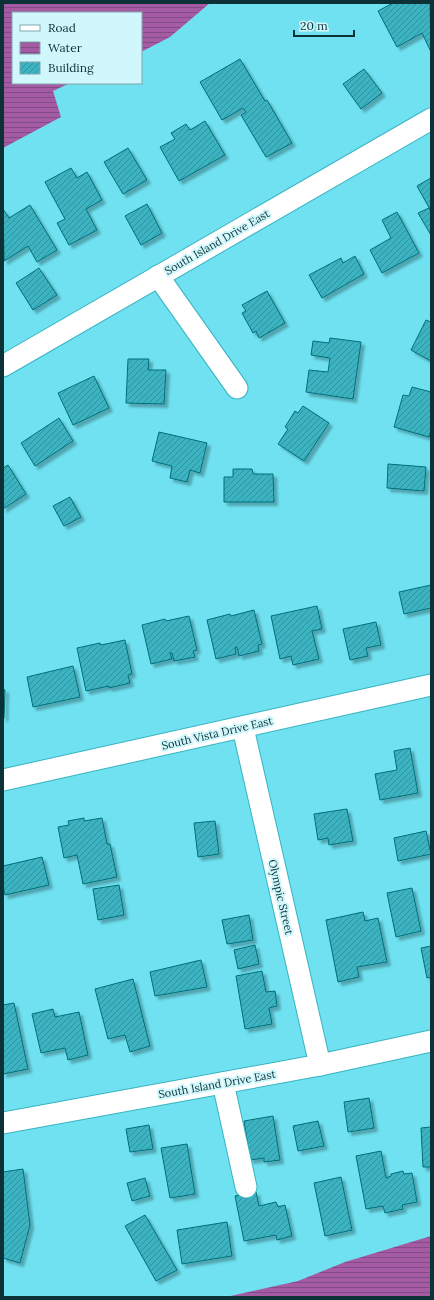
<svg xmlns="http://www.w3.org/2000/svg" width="434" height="1300" viewBox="0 0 434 1300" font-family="Lora,serif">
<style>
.water{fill:url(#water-rules)}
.building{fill:url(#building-hatch);stroke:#026f7a;filter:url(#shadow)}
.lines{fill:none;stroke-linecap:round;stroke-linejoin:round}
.minor-casing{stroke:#3ab3c1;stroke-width:23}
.minor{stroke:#fff;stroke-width:21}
.labels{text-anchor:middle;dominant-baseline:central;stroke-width:4;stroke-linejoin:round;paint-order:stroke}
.street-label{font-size:11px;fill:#0c3237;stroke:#cff7fc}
</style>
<defs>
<pattern id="water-rules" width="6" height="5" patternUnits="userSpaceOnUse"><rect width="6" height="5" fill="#a45ba4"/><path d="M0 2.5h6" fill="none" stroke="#844c86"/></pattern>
<pattern id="building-hatch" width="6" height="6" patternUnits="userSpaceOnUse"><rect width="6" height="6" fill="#3bb3c1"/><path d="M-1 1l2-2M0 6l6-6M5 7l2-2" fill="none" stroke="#30929e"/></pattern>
<filter id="shadow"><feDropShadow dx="3.5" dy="3.5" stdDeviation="1" flood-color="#0004"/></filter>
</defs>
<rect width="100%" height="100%" fill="#6fe1f0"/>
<!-- water -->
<g class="water">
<polygon points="3,3 210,3 170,37 141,52 141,13 13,13 13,83 70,83 53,91 61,117 3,148"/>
<polygon points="431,1236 431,1297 226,1297 298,1281 345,1262"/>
</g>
<!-- building -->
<g class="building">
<polygon points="393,3 430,3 431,52 422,33 397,47 378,11"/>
<polygon points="240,59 265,101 267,100 292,143 266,157 241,115 246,112 243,108 222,120 200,82"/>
<polygon points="364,69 382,93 361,109 343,84"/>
<polygon points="205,121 225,155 179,181 160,147 175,139 171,133 186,124 190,130"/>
<polygon points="128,148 147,180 123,194 104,162"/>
<polygon points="71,168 77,178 87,172 102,200 86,209 97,230 69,245 57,223 65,219 45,182"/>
<polygon points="431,178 431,211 417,186"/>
<polygon points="147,204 162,233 141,245 125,216"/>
<polygon points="30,205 57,250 37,262 28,246 4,261 3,209 9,218"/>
<polygon points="429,208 431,212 431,235 418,213"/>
<polygon points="397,212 419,253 382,273 370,250 391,238 382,220"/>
<polygon points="355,256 364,274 322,298 309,275 341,258 343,263"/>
<polygon points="39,268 57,295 33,310 16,283"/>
<polygon points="267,291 285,323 259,338 256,331 253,333 242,313 246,311 242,305"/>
<polygon points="426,320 431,322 431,361 411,350"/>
<polygon points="330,338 361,342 353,399 306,392 309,370 328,372 330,358 311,355 313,341 329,343"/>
<polygon points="128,359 149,359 148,370 166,370 164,404 126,403"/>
<polygon points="94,376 109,408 73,425 58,393"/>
<polygon points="412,387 431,392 431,430 429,437 394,427 403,395 409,396"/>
<polygon points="303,406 329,423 304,461 278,444 288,429 285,427 295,411 298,413"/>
<polygon points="59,418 73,441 35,466 21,443"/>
<polygon points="159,432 207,443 200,473 190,470 187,482 170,478 172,466 152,461"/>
<polygon points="388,464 426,467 424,491 387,488"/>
<polygon points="8,465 26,494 3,509 3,468"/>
<polygon points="233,469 252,469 253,474 273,474 274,502 224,502 224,477 233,477"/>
<polygon points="70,497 81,517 64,526 53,506"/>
<polygon points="431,585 431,608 404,614 399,592"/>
<polygon points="317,606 322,629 312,631 319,659 293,665 291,656 280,659 271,616"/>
<polygon points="254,610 262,644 258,645 259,651 239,656 237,647 235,648 236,654 216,659 207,620 230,614 231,616"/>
<polygon points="189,616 197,650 193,651 195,657 174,661 172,653 170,653 172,659 151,664 142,625 165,619 166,621"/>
<polygon points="376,622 381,645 366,648 368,656 350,660 343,629"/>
<polygon points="125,640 132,674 128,675 130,683 109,688 109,686 86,691 77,648 100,643 101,645"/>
<polygon points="73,666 80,697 33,707 27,677"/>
<polygon points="3,689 5,690 4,718 3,718"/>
<polygon points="410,748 418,793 380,800 375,774 397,770 394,751"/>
<polygon points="347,809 353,841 329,845 328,838 318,840 314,814"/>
<polygon points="84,818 84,821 102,818 107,844 110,844 117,877 83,884 77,855 64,858 58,827 69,825 68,821"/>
<polygon points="215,821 219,854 198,857 194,823"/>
<polygon points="426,831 431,854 398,861 394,838"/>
<polygon points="42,857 49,885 5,895 3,886 3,866"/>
<polygon points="119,885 124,915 98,920 93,889"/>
<polygon points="412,888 421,931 396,937 387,893"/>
<polygon points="363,912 365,921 378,918 387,962 357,967 359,977 338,982 326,920"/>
<polygon points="249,915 253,940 227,944 222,920"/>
<polygon points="255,945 259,964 238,969 234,950"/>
<polygon points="431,946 431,977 427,978 421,948"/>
<polygon points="201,960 207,987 155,996 150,972"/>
<polygon points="262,971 266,992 275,991 277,1006 269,1008 272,1024 245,1029 236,976"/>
<polygon points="133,979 150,1046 130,1052 125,1035 108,1039 95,989"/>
<polygon points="14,1003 28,1069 3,1074 3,1005"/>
<polygon points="53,1009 55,1017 79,1012 88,1055 68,1060 65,1048 41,1053 32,1014"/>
<polygon points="369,1098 374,1128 348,1132 344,1102"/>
<polygon points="273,1116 280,1160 264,1162 264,1158 250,1160 244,1121"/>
<polygon points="318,1121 324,1146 298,1151 293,1126"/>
<polygon points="149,1125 153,1149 130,1152 126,1129"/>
<polygon points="431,1127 431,1167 423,1167 421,1128"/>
<polygon points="187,1144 195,1194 170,1198 161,1148"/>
<polygon points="381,1151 386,1178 391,1176 391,1174 403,1171 404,1174 412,1173 417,1202 402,1205 403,1209 385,1213 383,1206 366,1209 356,1156"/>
<polygon points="23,1169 30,1225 20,1263 3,1258 3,1172"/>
<polygon points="341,1177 352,1230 325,1236 314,1183"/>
<polygon points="145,1178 150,1196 132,1201 127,1183"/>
<polygon points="256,1192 259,1206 276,1202 278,1207 285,1205 292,1236 277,1240 276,1235 244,1241 235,1196"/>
<polygon points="145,1215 177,1270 156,1281 125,1226"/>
<polygon points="227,1222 232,1256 182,1264 177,1230"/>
</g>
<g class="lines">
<!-- minor casing -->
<g class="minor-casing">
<g id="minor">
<polyline points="158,276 237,388"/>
<polyline points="3,366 431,119"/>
<polyline points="243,728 320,1065"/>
<polyline points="3,780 431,685"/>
<polyline points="223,1083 246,1187"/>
<polyline points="3,1123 320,1065 431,1041"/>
</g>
</g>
<!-- minor -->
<use href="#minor" class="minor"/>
</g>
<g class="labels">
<!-- street labels -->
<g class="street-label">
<text transform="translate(217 242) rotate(-30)">South Island Drive East</text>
<text transform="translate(217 733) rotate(-13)">South Vista Drive East</text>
<text transform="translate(281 897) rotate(77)">Olympic Street</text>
<text transform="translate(217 1084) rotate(-10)">South Island Drive East</text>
</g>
</g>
<!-- border -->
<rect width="434" height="1300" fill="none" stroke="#0c3237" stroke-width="8"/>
<!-- legend -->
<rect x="12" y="12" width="130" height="72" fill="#cff7fc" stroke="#81a8ad"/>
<rect x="20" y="25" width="20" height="6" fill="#ffffff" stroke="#81a8ad"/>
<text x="48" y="32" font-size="12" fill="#0c3237">Road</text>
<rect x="20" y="42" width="20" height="12" fill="url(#water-rules)" stroke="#81a8ad"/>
<text x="48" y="52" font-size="12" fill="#0c3237">Water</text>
<rect x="20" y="62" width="20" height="12" fill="url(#building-hatch)" stroke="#81a8ad"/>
<text x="48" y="72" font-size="12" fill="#0c3237">Building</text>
<!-- scale -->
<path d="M294 30v6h60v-6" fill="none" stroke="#0c3237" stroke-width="2"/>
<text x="300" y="30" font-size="12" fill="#0c3237" stroke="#cff7fc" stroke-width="3" paint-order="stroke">20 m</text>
</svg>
